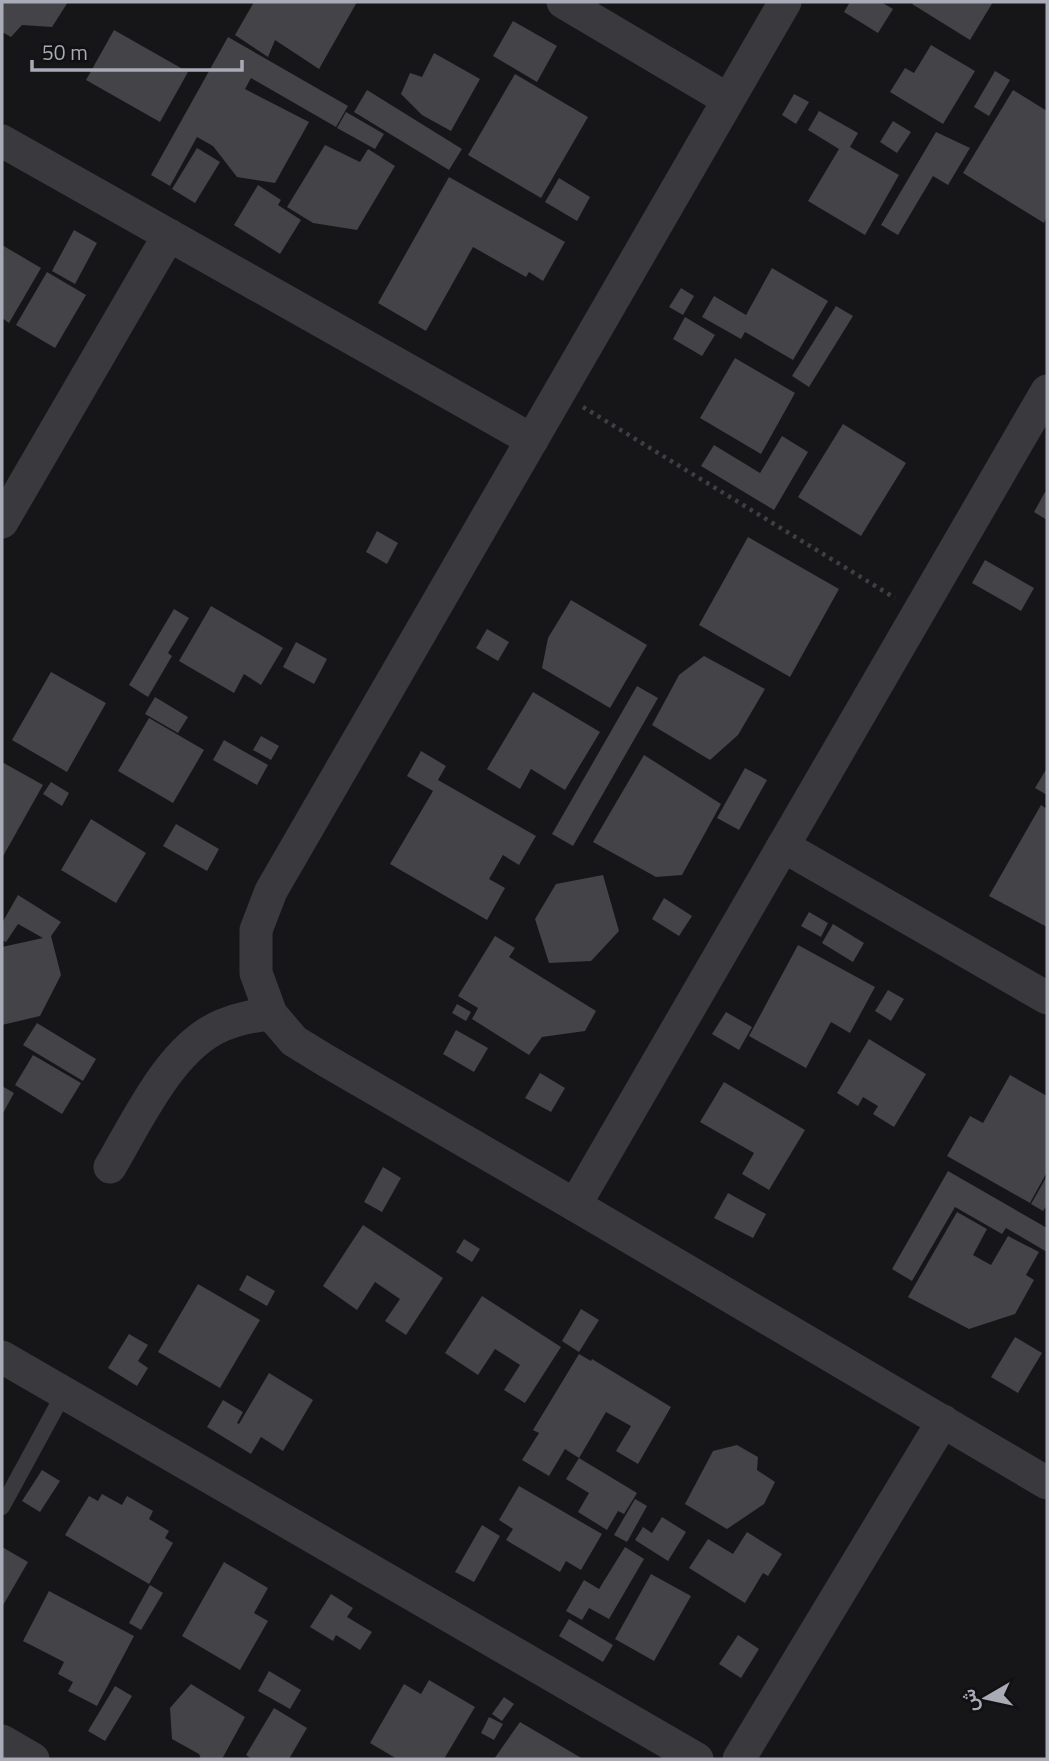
<svg xmlns="http://www.w3.org/2000/svg" width="1049" height="1761" viewBox="0 0 1049 1761" font-family="'Titillium Web',Vazirmatn,sans-serif">
<style>
.building{fill:#434348}
.lines{fill:none;stroke-linecap:round;stroke-linejoin:round}
.path{stroke:#3e3e43;stroke-width:4.5;stroke-dasharray:3.5 5;stroke-linecap:butt}
.service{stroke:#3a393e;stroke-width:16}
.minor{stroke:#3a393e;stroke-width:33}
</style>
<rect width="100%" height="100%" fill="#161618"/>
<!-- building -->
<g class="building">
<polygon points="2,2 68,2 52,27 22,25 11,37 2,32"/>
<polygon points="254,2 357,2 319,69 275,40 268,57 235,35"/>
<polygon points="850,2 881,2 893,9 878,33 844,12"/>
<polygon points="914,2 993,2 970,40 912,4"/>
<polygon points="513,21 557,46 537,82 493,56"/>
<polygon points="114,30 188,72 160,122 86,80"/>
<polygon points="228,37 348,106 336,127 251,78 245,89 309,122 275,183 237,177 213,146 197,137 170,186 151,175"/>
<polygon points="931,45 975,71 943,124 890,92 905,68 914,73"/>
<polygon points="434,53 480,79 451,131 422,115 401,94 410,73 422,77"/>
<polygon points="995,71 1010,80 989,116 974,107"/>
<polygon points="515,74 588,117 541,198 468,155"/>
<polygon points="367,90 462,149 449,170 354,112"/>
<polygon points="1013,90 1047,111 1047,216 1044,223 963,173"/>
<polygon points="794,94 809,102 796,124 782,115"/>
<polygon points="819,111 858,133 850,147 899,175 865,235 808,201 839,149 808,130"/>
<polygon points="346,112 384,134 375,149 337,128"/>
<polygon points="893,121 911,132 897,153 880,142"/>
<polygon points="936,132 970,148 948,185 933,176 898,235 881,225"/>
<polygon points="325,145 360,162 368,149 395,166 357,230 313,223 287,207"/>
<polygon points="197,148 220,162 195,203 172,189"/>
<polygon points="449,177 565,242 543,281 529,272 526,277 473,247 426,331 378,303"/>
<polygon points="559,178 590,197 577,221 545,202"/>
<polygon points="258,185 281,200 278,205 301,220 280,254 234,225"/>
<polygon points="74,230 97,243 75,284 52,271"/>
<polygon points="2,245 41,268 9,323 2,318"/>
<polygon points="772,268 828,301 793,360 745,332 741,339 702,317 714,296 746,315"/>
<polygon points="47,272 86,295 55,348 16,325"/>
<polygon points="681,288 694,296 683,315 669,307"/>
<polygon points="836,306 853,316 809,387 792,376"/>
<polygon points="685,317 715,335 702,356 673,339"/>
<polygon points="735,358 795,393 761,454 700,418"/>
<polygon points="843,424 906,463 861,536 798,497"/>
<polygon points="782,436 808,452 774,510 701,466 714,445 760,473"/>
<polygon points="1045,492 1047,493 1047,520 1034,512"/>
<polygon points="377,531 398,543 387,564 366,552"/>
<polygon points="748,537 839,589 790,677 699,625"/>
<polygon points="985,560 1034,588 1021,611 972,583"/>
<polygon points="571,600 647,645 610,708 542,668 548,638"/>
<polygon points="211,606 283,648 261,685 244,674 234,693 179,661"/>
<polygon points="174,609 189,618 168,653 172,656 148,697 129,685"/>
<polygon points="487,629 509,642 498,661 476,648"/>
<polygon points="296,642 327,659 314,684 283,667"/>
<polygon points="704,656 765,689 738,735 710,760 652,725 679,675"/>
<polygon points="51,672 106,703 67,772 12,740"/>
<polygon points="637,686 658,698 573,846 552,834"/>
<polygon points="533,692 600,732 565,790 531,769 520,789 487,769"/>
<polygon points="155,697 188,717 178,733 145,714"/>
<polygon points="149,718 204,750 173,803 118,771"/>
<polygon points="261,736 279,746 271,760 253,750"/>
<polygon points="224,740 268,765 257,785 213,760"/>
<polygon points="421,751 446,766 438,780 536,836 519,865 503,855 489,879 505,888 487,920 390,864 433,791 407,776"/>
<polygon points="644,755 721,804 682,875 656,877 593,842"/>
<polygon points="2,762 43,785 2,858"/>
<polygon points="745,768 767,780 739,830 717,818"/>
<polygon points="1047,768 1047,795 1035,788"/>
<polygon points="51,782 69,793 62,806 43,794"/>
<polygon points="1041,805 1047,809 1047,927 989,896"/>
<polygon points="91,819 146,853 116,903 61,870"/>
<polygon points="176,824 219,849 207,871 163,846"/>
<polygon points="603,875 619,931 591,961 549,963 535,919 556,884"/>
<polygon points="18,895 61,922 51,936 61,975 40,1016 2,1025 2,947 43,938 18,924 6,942 2,940 2,923"/>
<polygon points="664,898 692,916 679,936 652,919"/>
<polygon points="809,912 828,923 821,937 801,926"/>
<polygon points="833,924 864,943 853,962 822,943"/>
<polygon points="495,936 515,948 509,957 596,1011 585,1031 542,1037 529,1055 472,1019 478,1008 458,996"/>
<polygon points="798,945 875,987 850,1033 831,1022 806,1068 749,1036"/>
<polygon points="888,990 904,999 891,1021 875,1011"/>
<polygon points="457,1004 471,1012 466,1021 452,1013"/>
<polygon points="726,1012 752,1027 739,1050 712,1034"/>
<polygon points="37,1023 96,1059 83,1081 23,1045"/>
<polygon points="456,1030 488,1048 474,1072 443,1054"/>
<polygon points="869,1039 926,1074 894,1127 873,1114 878,1106 863,1097 858,1106 837,1093"/>
<polygon points="33,1055 81,1083 62,1114 15,1085"/>
<polygon points="540,1073 565,1088 551,1112 525,1098"/>
<polygon points="1010,1075 1047,1096 1047,1172 1030,1203 947,1156 970,1116 983,1123"/>
<polygon points="724,1082 805,1130 769,1190 742,1174 754,1153 700,1122"/>
<polygon points="2,1086 14,1093 2,1115"/>
<polygon points="383,1167 401,1178 382,1212 364,1202"/>
<polygon points="948,1171 1047,1228 1047,1252 1006,1228 1002,1234 955,1207 912,1281 892,1269"/>
<polygon points="1047,1176 1047,1205 1043,1211 1031,1204"/>
<polygon points="728,1193 766,1214 753,1238 714,1218"/>
<polygon points="957,1212 987,1229 973,1255 991,1265 1008,1236 1039,1252 1026,1275 1034,1280 1015,1314 969,1329 908,1297"/>
<polygon points="363,1225 443,1278 406,1335 385,1321 400,1299 375,1282 357,1310 323,1286"/>
<polygon points="464,1239 480,1249 472,1262 456,1252"/>
<polygon points="247,1275 275,1291 267,1306 239,1290"/>
<polygon points="198,1284 260,1320 220,1388 158,1352"/>
<polygon points="482,1296 561,1347 525,1403 504,1390 520,1365 495,1349 478,1375 445,1353"/>
<polygon points="581,1309 599,1320 579,1352 562,1341"/>
<polygon points="129,1334 148,1345 138,1361 148,1368 137,1386 108,1368"/>
<polygon points="1015,1337 1042,1353 1018,1393 991,1377"/>
<polygon points="579,1354 591,1361 592,1359 671,1407 638,1464 616,1451 631,1426 606,1412 579,1458 637,1493 624,1514 618,1511 607,1530 578,1512 589,1493 566,1479 579,1458 565,1449 549,1476 522,1460 539,1433 533,1430"/>
<polygon points="269,1373 313,1400 283,1451 261,1437 251,1454 207,1427 223,1400 243,1412 237,1423 239,1424"/>
<polygon points="737,1445 758,1457 757,1470 775,1482 764,1504 727,1529 685,1504 713,1451"/>
<polygon points="42,1470 60,1481 40,1512 22,1501"/>
<polygon points="519,1486 602,1534 581,1570 566,1561 560,1572 506,1540 513,1529 499,1520"/>
<polygon points="102,1494 122,1505 127,1496 153,1511 149,1519 169,1531 165,1538 173,1543 149,1584 65,1535 89,1496 98,1501"/>
<polygon points="635,1499 647,1506 627,1542 614,1535"/>
<polygon points="662,1517 686,1532 668,1561 635,1540 643,1527 652,1533"/>
<polygon points="482,1525 500,1536 474,1582 455,1572"/>
<polygon points="747,1532 782,1554 768,1576 763,1573 745,1603 689,1568 708,1539 733,1554"/>
<polygon points="2,1547 28,1562 2,1607"/>
<polygon points="625,1547 644,1559 609,1619 589,1608 582,1620 566,1611 584,1580 599,1589"/>
<polygon points="224,1562 268,1588 254,1613 268,1621 240,1670 182,1636"/>
<polygon points="651,1574 691,1596 654,1661 615,1639"/>
<polygon points="150,1585 163,1593 141,1630 129,1623"/>
<polygon points="49,1591 134,1636 97,1706 68,1691 73,1682 58,1674 64,1662 23,1641"/>
<polygon points="331,1594 353,1608 347,1617 372,1632 360,1650 336,1635 333,1641 310,1627"/>
<polygon points="569,1619 613,1645 603,1662 559,1636"/>
<polygon points="738,1635 759,1649 741,1678 719,1664"/>
<polygon points="269,1671 301,1690 290,1709 258,1691"/>
<polygon points="429,1680 475,1707 444,1759 397,1759 370,1743 404,1684 421,1694"/>
<polygon points="191,1684 245,1717 222,1759 201,1759 199,1754 172,1739 170,1708"/>
<polygon points="115,1686 132,1696 105,1741 88,1731"/>
<polygon points="504,1697 514,1704 502,1721 492,1714"/>
<polygon points="274,1708 307,1728 289,1759 252,1759 246,1755"/>
<polygon points="489,1717 503,1724 494,1740 481,1733"/>
<polygon points="520,1722 583,1759 494,1759"/>
</g>
<g class="lines">
<!-- path -->
<polyline class="path" points="583,407 895,598"/>
<!-- service -->
<polyline class="service" points="2,1507 64,1393"/>
<!-- minor -->
<g class="minor">
<polyline points="563,2 727,99"/>
<polyline points="785,2 271,891 256,930 256,973 271,1014 294,1041 325,1060 575,1205 1047,1483"/>
<polyline points="2,141 532,440"/>
<polyline points="2,522 169,235"/>
<polyline points="783,846 1047,998"/>
<path d="M110,1167C138,1120 171,1046 223,1025C239,1018 254,1016 271,1014"/>
<polyline points="575,1205 1047,391"/>
<polyline points="2,1357 697,1759"/>
<polyline points="2,1741 33,1759"/>
<polyline points="739,1759 943,1421"/>
</g>
</g>
<!-- border -->
<rect width="1049" height="1761" fill="none" stroke="#a9abb6" stroke-width="7"/>
<!-- north arrow -->
<g transform="translate(986 1698) rotate(261)" stroke="#111113" stroke-width="5" paint-order="stroke">
<path d="M0-5L12 26L0 18L-12 26Z" fill="#a9abb6"/>
<text y="-10" font-size="19" font-weight="bold" text-anchor="middle" fill="#a9abb6">ش</text>
</g>
<!-- scale -->
<path d="M32 60v10h210v-10" fill="none" stroke="#a9abb6" stroke-width="3.5"/>
<text x="42" y="60" font-size="21" fill="#a9abb6" stroke="#111113" stroke-width="5" paint-order="stroke">50 m</text>
</svg>
